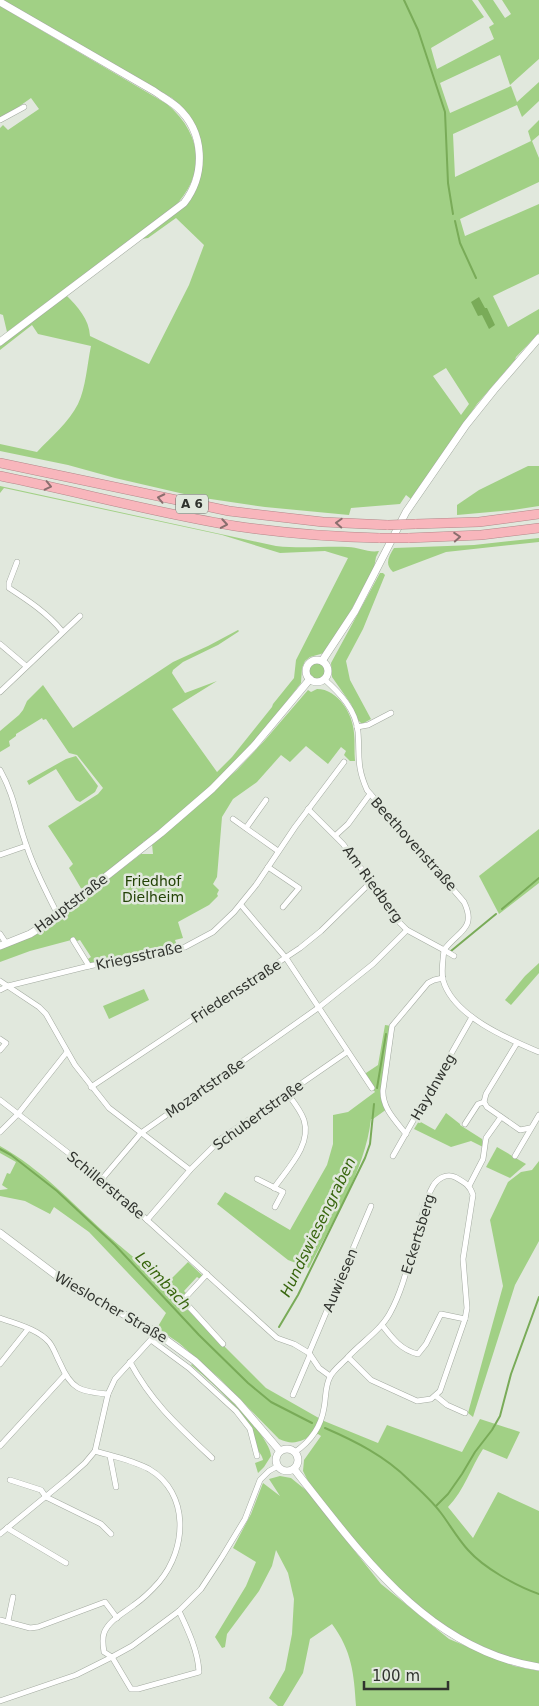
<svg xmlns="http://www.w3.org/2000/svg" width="539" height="1706" viewBox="0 0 539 1706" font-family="'DejaVu Sans',sans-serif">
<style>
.green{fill:#a1d085;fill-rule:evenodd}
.water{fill:#79ab58}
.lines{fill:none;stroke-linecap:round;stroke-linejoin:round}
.stream{stroke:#79ab58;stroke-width:2}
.street-casing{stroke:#a3aaa0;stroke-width:6}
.secondary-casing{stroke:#a3aaa0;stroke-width:8}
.highway-casing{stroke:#b2888a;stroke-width:10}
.street{stroke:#fff;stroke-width:5}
.secondary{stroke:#fff;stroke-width:7}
.highway{stroke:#f8b6bc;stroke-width:9}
.highway-bridge-casing{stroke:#b2888a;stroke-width:10;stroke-linecap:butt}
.highway-bridge{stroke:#f8b6bc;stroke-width:9}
.oneway{stroke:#8a6e6e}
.labels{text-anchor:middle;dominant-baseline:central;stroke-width:5;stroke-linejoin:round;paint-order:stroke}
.shield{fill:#e1e8dd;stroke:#656962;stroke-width:1}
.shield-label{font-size:12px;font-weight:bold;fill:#30332e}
.street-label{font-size:14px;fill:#30332e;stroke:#e1e8dd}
.park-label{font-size:14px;fill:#224205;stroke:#e1e8dd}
.water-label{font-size:15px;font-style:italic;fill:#38660e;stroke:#e1e8dd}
</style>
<rect width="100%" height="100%" fill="#e1e8dd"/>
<!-- green -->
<g class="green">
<path d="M1,0H472L484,17L431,48L437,69L494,39L489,27L494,24L478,0H493L505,18L511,14L502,0H539V59L510,85L500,55L440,83L450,113L511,86L517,102L539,82V101L522,117L517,105L453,134L455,177L531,141L528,131L539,120V135L532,141L539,158V182L460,219L465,236L539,204V274L493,296L508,327L539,309V333L516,357L515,360L477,404L411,499L406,495L400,504L351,508L349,515L265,507L197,497L115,478L68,465L0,451V444L37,452C51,437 69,422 78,404C86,387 87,365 91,346L38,334L32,325L0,350V346L66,295C78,307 89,319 90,336L149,364L189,285L204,245L176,218L148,238L142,239C156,227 180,210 191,197C198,189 200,178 201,168C205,137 195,118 172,98ZM446,368L469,404L461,415L433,376Z"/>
<path d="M0,6L167,104C202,134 207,173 174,207L7,332L3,315L0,314V128L3,125L8,130L39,109L31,98L0,120Z"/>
<polygon points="528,466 539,466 539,506 513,510 457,515 457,505 479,490"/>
<path d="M0,486L276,546C302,549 323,546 348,547C359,547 368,553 379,551L376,557L374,568L337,636L324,653L310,657L305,661L302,668L301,683L263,732L215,783L155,835L143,842L144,846L82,890L69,868L73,864L48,826L98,794L103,788L77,755L69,753L46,719L43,720L42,718L16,734V736L9,741L10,746L0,752V731L19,715L23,710L27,701L43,685L73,728L173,662L208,646L238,630L239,631L238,632L218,645L183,662L173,670L172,673L185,693L217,681L172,709L217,772L232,757L272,707L273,704L294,678L296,660L348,558L325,551L280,553L222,535L4,488L0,493Z"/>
<path d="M539,538V542L446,552L393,572C384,564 389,556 394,548L474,545Z"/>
<polygon points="380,573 383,573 385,575 363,629 346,661 350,680 371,719 362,724 357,719 351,704 332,677 331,663"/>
<circle cx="317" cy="671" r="8"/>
<path d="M317,689C338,689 353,714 354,733C355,742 354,752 355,761H350L344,755L346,751L341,747L328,764L306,746L290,762L281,755L257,782L233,799L222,817L217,877L213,884L219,890L217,894L218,896L209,905L178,922L183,938L175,940L177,946L90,963L88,959L91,957L80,940L77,941L75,939L30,951L0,962V948L68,910L141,854H153L152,844L237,770L265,740L308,690L311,692Z"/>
<polygon points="76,756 98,786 95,792 80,802 76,800 56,769 29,785 27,781 66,759"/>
<polygon points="539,829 539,883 499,914 479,876"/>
<polygon points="539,963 539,973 511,1005 505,1000 525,976"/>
<polygon points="144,989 149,1000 109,1019 103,1006"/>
<path d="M385,1025L392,1026L383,1090L387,1109L373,1119H371C365,1171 332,1222 309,1268L288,1260L217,1204L225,1192L290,1230L327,1165L333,1144V1115L348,1112L375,1092L363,1075L378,1065Z"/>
<polygon points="446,1113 460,1124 460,1125 482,1139 483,1147 471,1141 451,1147 414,1129 419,1121 435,1130"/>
<path d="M0,1146C42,1170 69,1200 104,1232C124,1250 146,1267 166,1284L188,1262L203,1276L200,1279L197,1277L184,1291L187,1294L181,1298H176L266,1388L324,1421L378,1443L387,1425L462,1452L480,1419L520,1432L507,1459L483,1449C470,1469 465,1489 448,1507L473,1538L498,1492L539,1511V1664L509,1658L453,1633L417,1606L391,1582L358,1545L309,1483L303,1471L304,1460L321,1436L318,1434C302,1439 296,1447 279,1439L219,1378L179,1343L157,1328L166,1313L89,1232L54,1207L50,1214L25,1201L0,1196V1190L8,1189L2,1185L7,1173L10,1174L16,1162L0,1153Z"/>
<polygon points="497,1147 526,1164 510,1178 486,1167"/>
<polygon points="539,1161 539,1241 515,1285 473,1417 468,1413 503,1286 490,1220 508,1182 521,1172 532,1170"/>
<path d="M192,1364C210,1379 270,1434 271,1456L264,1467L258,1473L255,1463L263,1460C262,1454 258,1452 256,1447C254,1442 254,1437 251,1432C240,1407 211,1382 191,1365Z"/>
<path d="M280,1476L291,1478L307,1491L381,1584L449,1639L514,1666L539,1671V1706H356C354,1674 352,1651 332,1624L310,1639L303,1673L283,1706H278L269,1698L285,1670L292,1634L294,1599L288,1573L276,1550L272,1566L259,1591L227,1634L225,1647L222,1648L215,1637L246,1586L256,1562L233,1548L251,1514L263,1483L280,1496L269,1479Z"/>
</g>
<!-- water -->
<polygon class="water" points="479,297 485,308 487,308 495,325 489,329 482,315 478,316 471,302"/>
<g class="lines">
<!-- stream -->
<g class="stream">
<polyline points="404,0 418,30 445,112 448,183 453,214"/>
<polyline points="455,221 460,243 476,278"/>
<polyline points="502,909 539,878"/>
<polyline points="451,951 496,914"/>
<polyline points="377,1088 386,1034"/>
<polyline points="0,1149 11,1155 57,1191 115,1245 199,1335 248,1383 271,1402 312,1423"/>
<polyline points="279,1327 298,1295 365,1158 370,1144 374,1104"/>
<path d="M325,1428C355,1441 385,1456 409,1480C420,1490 432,1501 441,1513C450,1525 458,1539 468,1550C484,1568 516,1586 539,1594"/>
<polyline points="436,1506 448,1494 462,1474 475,1452 492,1430 500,1416 511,1374 539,1297"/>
</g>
<!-- street casing -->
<g class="street-casing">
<g id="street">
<polyline points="0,120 24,107"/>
<path d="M17,562L9,583V588C29,601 47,613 62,631"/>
<polyline points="0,644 26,666"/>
<polyline points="0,692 80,616"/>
<polyline points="357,727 368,725 391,713"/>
<path d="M0,770C15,796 17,821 27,847C35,871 47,893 58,915"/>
<path d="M308,809L343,844L371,882L392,915L407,930L444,950C458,931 477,929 464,902L367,790C356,765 360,756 358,732C356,710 340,693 324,679"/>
<polyline points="233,819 278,851"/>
<polyline points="246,828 266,800"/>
<polyline points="336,835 348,824 370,794"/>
<polyline points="0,855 26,846"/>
<polyline points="268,867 299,888 283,907"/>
<polyline points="241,905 286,958 372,1088"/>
<polyline points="0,934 6,943"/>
<polyline points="73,940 89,966"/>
<path d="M454,956L444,950C443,960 441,970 443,980C453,1016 508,1039 539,1052"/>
<polyline points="0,981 39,1007 46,1014 75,1065 109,1108 190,1170"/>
<polyline points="0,990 8,986 89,966 185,947 213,932 234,912 256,885 295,827 344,762"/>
<polyline points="0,1039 6,1043 0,1050"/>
<polyline points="517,1043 486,1094 484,1102 487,1107 520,1130 530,1128"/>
<polyline points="91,1087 300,948 321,931 371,882"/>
<polyline points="0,1100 102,1179 277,1338 294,1344 309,1353 319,1368 330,1376"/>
<polyline points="465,1124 478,1104 484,1102"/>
<polyline points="0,1132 18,1114 67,1052"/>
<path d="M406,1134C395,1120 382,1108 383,1090L392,1026L428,983L434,980L443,978"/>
<polyline points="393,1156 472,1017"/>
<polyline points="515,1156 539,1115"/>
<polyline points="102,1179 141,1133 318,1008 373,964 407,930"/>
<polyline points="257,1179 283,1192 275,1207"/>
<polyline points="469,1186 483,1159 486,1138 501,1117"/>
<path d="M274,1188C287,1169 312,1145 304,1120C301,1111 293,1101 287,1093"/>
<polyline points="147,1220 190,1170 221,1139 347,1052"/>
<polyline points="207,1274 183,1300 223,1344"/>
<path d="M0,1318C16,1324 38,1329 49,1342C54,1348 56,1356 60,1363C71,1389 80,1392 108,1394"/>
<path d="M382,1325C392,1338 401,1350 418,1354L426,1344L441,1314L465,1319"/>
<polyline points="151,1340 189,1368 236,1411 250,1429 257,1456"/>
<polyline points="309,1353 371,1206"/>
<path d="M130,1362C152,1403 178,1426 212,1458"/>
<polyline points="0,1364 28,1329"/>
<polyline points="293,1395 310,1355"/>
<polyline points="436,1396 447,1405 465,1413"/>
<polyline points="0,1446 65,1375"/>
<path d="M95,1451C112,1456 132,1460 149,1469C190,1493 187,1549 159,1582C152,1590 144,1598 134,1605C124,1613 109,1620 104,1633C102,1639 103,1646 104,1652L112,1657L131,1689H138L199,1672C198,1651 188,1630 179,1611"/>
<path d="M295,1452C311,1441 321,1427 324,1408C326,1398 325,1386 330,1377C333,1370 343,1363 348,1357L371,1380L417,1401L431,1399L440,1391L465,1319L467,1308L463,1259L473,1195C470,1185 464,1182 455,1177C446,1173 437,1179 433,1186C427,1196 424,1208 421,1219C411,1249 406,1284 390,1313C381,1330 362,1342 348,1357"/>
<polyline points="110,1456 116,1487"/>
<polyline points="10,1480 41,1490 46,1497 101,1524 111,1534"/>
<polyline points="7,1528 66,1563"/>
<polyline points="0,1534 67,1479 85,1463 95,1451 108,1394 115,1379 157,1333"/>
<polyline points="0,1620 30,1628 38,1627 105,1602 117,1618"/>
<polyline points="8,1621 13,1597"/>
<polyline points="0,1701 76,1675 112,1657 132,1646 179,1611 201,1589 222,1557 245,1519 260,1480 269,1471 278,1466"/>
</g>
</g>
<!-- secondary casing -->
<g class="secondary-casing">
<g id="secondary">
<path d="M0,2L154,91C161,96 170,101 177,107C205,132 206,174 184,203L0,342"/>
<circle cx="317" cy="671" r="11"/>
<polyline points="322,661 355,611 406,512 466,425 494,390 539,338"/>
<polyline points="0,946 30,934 46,924 161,833 212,789 254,746 310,679"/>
<polyline points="0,1233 65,1282 154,1331 195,1361 238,1402 280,1451"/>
<circle cx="287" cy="1460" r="11"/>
<path d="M294,1469C359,1551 427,1650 539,1667"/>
</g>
</g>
<!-- highway casing -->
<g class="highway-casing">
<g id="highway">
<polyline points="0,463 229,511 323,522 388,525"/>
<path d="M0,476C79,492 156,513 235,526C283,533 331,537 380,538"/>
<polyline points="415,524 479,522 539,514"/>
<polyline points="408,538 481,535 539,528"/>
</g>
</g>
<!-- street -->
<use href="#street" class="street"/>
<!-- secondary -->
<use href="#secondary" class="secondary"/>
<!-- highway -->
<use href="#highway" class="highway"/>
<!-- highway-bridge casing -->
<g class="highway-bridge-casing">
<g id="highway-bridge">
<polyline points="388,525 415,524"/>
<polyline points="380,538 408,538"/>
</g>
</g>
<!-- highway-bridge -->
<use href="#highway-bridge" class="highway-bridge"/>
</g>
<!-- one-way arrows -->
<defs><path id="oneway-chevron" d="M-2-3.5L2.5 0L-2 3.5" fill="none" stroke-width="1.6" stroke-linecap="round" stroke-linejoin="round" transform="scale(1.25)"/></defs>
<g class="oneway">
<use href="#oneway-chevron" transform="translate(48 486) rotate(13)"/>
<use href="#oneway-chevron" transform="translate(161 498) rotate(-168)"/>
<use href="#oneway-chevron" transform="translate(339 523) rotate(-177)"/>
<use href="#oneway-chevron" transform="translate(224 524) rotate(10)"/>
<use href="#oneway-chevron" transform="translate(457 537) rotate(-4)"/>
</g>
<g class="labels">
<!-- shield labels -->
<rect class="shield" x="176" y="494.5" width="32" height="19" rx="4"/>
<g class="shield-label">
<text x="192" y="504">A 6</text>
</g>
<!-- street labels -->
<g class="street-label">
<text transform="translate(414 844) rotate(48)">Beethovenstraße</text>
<text transform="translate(373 884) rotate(54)">Am Riedberg</text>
<text transform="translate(71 903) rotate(-37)">Hauptstraße</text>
<text transform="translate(139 956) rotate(-12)">Kriegsstraße</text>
<text transform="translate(236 991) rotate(-33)">Friedensstraße</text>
<text transform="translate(433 1087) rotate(-60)">Haydnweg</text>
<text transform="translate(205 1088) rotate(-35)">Mozartstraße</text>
<text transform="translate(258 1115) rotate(-36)">Schubertstraße</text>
<text transform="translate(106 1185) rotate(40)">Schillerstraße</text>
<text transform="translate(418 1234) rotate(-73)">Eckertsberg</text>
<text transform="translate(340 1280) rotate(-67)">Auwiesen</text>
<text transform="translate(111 1307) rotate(30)">Wieslocher Straße</text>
</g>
<!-- park labels -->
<g class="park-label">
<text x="153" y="881">Friedhof<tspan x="153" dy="16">Dielheim</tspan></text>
</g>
<!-- water labels -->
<g class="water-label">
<text transform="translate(318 1227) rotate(-64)">Hundswiesengraben</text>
<text transform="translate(163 1281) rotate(47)">Leimbach</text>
</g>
</g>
<!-- scale -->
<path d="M364 1681v8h84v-8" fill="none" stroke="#30332e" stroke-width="2.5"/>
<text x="372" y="1681" font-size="15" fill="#30332e" stroke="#e1e8dd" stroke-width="4" paint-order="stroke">100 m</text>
</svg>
